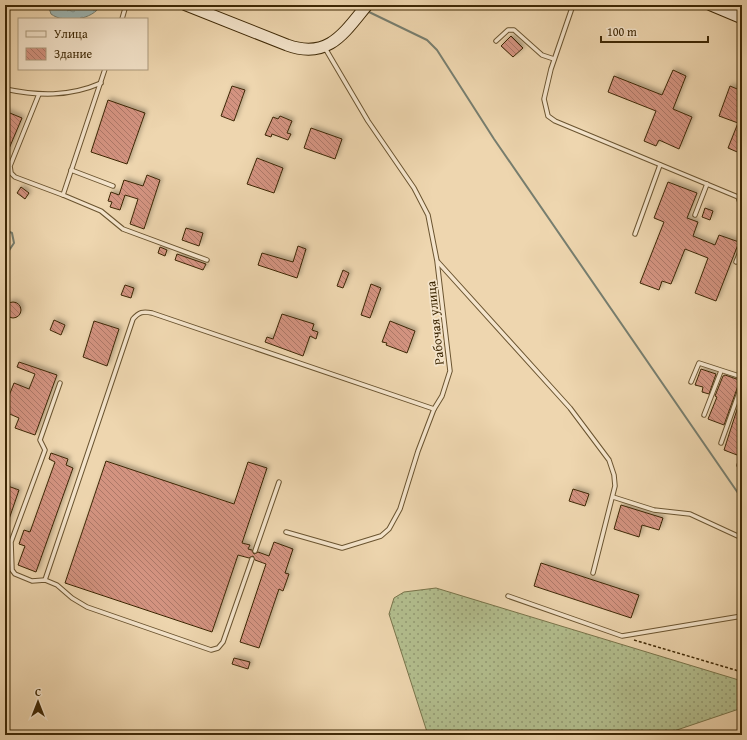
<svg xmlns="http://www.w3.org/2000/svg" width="747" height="740" viewBox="0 0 747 740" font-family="'Gentium Book Plus',serif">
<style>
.grass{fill:url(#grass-dots);stroke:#78744a}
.water{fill:url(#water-ripples);stroke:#777e6f}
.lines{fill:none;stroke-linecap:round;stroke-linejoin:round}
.stream{stroke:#777e6f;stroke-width:2}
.building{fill:url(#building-back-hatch);stroke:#3e2805;filter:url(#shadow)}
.lane-casing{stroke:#6a5430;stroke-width:5.5}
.secondary-casing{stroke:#3e2805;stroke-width:13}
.path{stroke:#3e2805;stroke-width:1.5;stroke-dasharray:3 2;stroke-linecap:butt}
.lane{stroke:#f4e4cb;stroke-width:3.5}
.secondary{stroke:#f4e4cb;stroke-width:11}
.labels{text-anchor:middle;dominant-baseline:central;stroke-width:3.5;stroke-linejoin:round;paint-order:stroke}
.street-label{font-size:13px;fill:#3e2805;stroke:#f4e4cb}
</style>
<defs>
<pattern id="grass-dots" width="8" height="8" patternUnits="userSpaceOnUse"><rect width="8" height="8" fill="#b3bf8f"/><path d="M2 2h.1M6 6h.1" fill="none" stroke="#939b73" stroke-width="1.8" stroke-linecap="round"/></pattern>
<pattern id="water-ripples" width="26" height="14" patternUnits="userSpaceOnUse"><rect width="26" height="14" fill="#9db7b5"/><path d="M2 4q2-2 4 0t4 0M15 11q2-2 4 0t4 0" fill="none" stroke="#819591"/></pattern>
<pattern id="building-back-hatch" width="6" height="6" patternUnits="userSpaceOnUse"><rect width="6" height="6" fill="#d39380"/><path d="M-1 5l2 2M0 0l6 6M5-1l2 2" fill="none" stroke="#ad7867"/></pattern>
<filter id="shadow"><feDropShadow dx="2.5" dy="-2.5" stdDeviation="2" flood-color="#0004"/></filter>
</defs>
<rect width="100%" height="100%" fill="#eed6af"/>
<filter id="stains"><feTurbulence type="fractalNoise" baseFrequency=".005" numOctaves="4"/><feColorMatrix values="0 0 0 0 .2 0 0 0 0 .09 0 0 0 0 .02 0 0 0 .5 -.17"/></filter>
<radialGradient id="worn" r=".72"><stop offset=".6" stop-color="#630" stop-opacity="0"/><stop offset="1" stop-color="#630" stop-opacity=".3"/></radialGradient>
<!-- grass -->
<polygon class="grass" points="436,588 742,681 742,708 662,735 428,735 389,614 394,598 404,592"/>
<!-- water -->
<path class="water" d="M48,5H101C93,20 64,24 51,14Z"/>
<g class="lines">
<!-- stream -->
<g class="stream">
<polyline points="367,11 427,40 437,50 494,139 738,493"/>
<polyline points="5,230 12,233 14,243 8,252 5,254"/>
</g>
</g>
<!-- building -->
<g class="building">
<polygon points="511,36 523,48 513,57 501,46"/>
<polygon points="673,70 686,76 673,109 692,117 679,149 659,140 656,146 644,141 656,111 608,92 614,76 662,95"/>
<polygon points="232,86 245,90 234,121 221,116"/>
<polygon points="730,86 742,91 742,154 728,148 738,123 719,116"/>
<polygon points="108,100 145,113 127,164 91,152"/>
<polygon points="5,111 22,118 5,158"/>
<polygon points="280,116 292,121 287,133 291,134 288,140 272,134 271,137 265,135 273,117 278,119"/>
<polygon points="311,128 342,139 335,159 304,148"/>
<polygon points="257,158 283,168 274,193 247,184"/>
<polygon points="147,175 160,180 144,229 130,224 138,199 125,195 120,210 110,207 112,202 108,201 111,192 119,195 124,180 143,186"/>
<polygon points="668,182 697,193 687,218 698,222 693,236 715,245 719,235 739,242 716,301 695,293 708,258 685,249 671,284 662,281 659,290 640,283 664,222 654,218"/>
<polygon points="21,187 29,193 25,199 17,193"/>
<polygon points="705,208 713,211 710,220 702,217"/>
<polygon points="186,228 203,233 199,246 182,240"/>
<polygon points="298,246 306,249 297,278 258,265 262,253 293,262"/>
<polygon points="160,247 167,250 165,256 158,253"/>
<polygon points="177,254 206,264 203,270 175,260"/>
<polygon points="343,270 349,273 343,288 337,286"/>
<polygon points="371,284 381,288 370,318 361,315"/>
<polygon points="125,285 134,288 131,298 121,295"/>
<circle cx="13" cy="310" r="8"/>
<polygon points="282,314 314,324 312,330 318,332 316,339 310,336 303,356 265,342 267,337 273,339"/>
<polygon points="54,320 65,325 61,335 50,330"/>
<polygon points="94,321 119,329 107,366 83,357"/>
<polygon points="390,321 415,331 407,353 386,345 387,343 382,342"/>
<polygon points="19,362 57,375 35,435 15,428 19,418 5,412 5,406 14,383 29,389 35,374 17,367"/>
<polygon points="701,369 716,374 709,394 702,392 703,387 695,385"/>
<polygon points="725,375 742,381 739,383 724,425 708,419 717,397 715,396 723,376"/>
<polygon points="742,394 742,441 737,455 724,450"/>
<polygon points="51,453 68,459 66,465 73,468 36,572 18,565 25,546 19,544 24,530 30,532 55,462 49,459"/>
<polygon points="106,461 234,504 248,462 267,468 242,543 250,545 248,549 252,550 254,554 258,552 269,556 274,542 293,549 285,573 289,574 283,591 279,589 259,648 240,642 266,564 255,560 253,556 249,558 238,555 212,632 65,583"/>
<polygon points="5,485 19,490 6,528 5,528"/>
<polygon points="573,489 589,494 585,506 569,501"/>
<polygon points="621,505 663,518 659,530 642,525 639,537 614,529"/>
<polygon points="541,563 639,595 631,618 534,586"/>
<polygon points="234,658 250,662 248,669 232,664"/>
</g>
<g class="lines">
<!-- lane casing -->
<g class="lane-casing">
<g id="lane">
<polyline points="573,5 551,69 544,99 548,116 555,121 738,197 742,208"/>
<polyline points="122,19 126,5"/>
<polyline points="496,41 508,30 514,30 542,55 554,59"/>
<polyline points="105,69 63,195 101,211 123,229 207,260"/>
<path d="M5,89C38,96 69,97 101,83"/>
<polyline points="39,94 10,166 11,173 15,177 63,195"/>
<polyline points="71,170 113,186"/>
<polyline points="695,215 707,184"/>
<polyline points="635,234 660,165"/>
<polyline points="438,262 570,408 609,460 614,475 615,486 593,573"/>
<polyline points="736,262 742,247"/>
<polyline points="691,382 699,363 742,377"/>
<polyline points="60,383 40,440 45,450 11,542 12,570 15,574 32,581 45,580 57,585 72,598 87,607 211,650 218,648 223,642 252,559"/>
<polyline points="704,415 721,371"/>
<polyline points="721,443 742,384"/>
<polyline points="739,465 742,458"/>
<polyline points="613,497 654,510 690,514 742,538"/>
<polyline points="286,532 342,548 381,536 389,529 400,509 418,451 434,409 442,396 450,371 437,261 428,215 414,188 368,121 325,48"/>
<polyline points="255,551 279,482"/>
<path d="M45,580L133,319C139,312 143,311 152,313L434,409"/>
<polyline points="508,596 622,636 742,616"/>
</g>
</g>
<!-- secondary casing -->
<g class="secondary-casing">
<g id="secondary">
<path d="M186,5L287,45C328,60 344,33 367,5"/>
<polyline points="711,5 742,18"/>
</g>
</g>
<!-- path -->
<polyline class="path" points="634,640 742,672"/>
<!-- lane -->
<use href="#lane" class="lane"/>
<!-- secondary -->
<use href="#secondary" class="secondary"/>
</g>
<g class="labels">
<!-- street labels -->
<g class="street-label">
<text transform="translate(435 323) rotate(-96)">Рабочая улица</text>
</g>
</g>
<!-- margin -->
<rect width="747" height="740" fill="none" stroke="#eed6af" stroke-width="20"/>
<rect x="6" y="6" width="735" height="728" fill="none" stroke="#3e2805" stroke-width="2"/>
<rect x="10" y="10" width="727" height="720" fill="none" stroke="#3e2805"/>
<!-- legend -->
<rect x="18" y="18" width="130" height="52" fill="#f4e4cb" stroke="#ab997c"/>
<rect x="26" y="31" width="20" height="6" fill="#f4e4cb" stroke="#ab997c"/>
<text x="54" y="38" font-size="12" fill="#3e2805">Улица</text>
<rect x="26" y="48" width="20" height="12" fill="url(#building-back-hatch)" stroke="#ab997c"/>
<text x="54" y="58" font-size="12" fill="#3e2805">Здание</text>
<!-- north arrow -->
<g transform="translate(38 702)" stroke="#f4e4cb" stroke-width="3" paint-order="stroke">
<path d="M0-3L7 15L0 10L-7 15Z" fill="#3e2805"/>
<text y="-6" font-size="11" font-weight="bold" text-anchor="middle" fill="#3e2805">С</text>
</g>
<!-- scale -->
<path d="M601 36v6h107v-6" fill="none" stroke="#3e2805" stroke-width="2"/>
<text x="607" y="36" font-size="12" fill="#3e2805" stroke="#f4e4cb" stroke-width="3" paint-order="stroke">100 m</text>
<rect width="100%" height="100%" filter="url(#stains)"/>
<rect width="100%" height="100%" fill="url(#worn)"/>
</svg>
